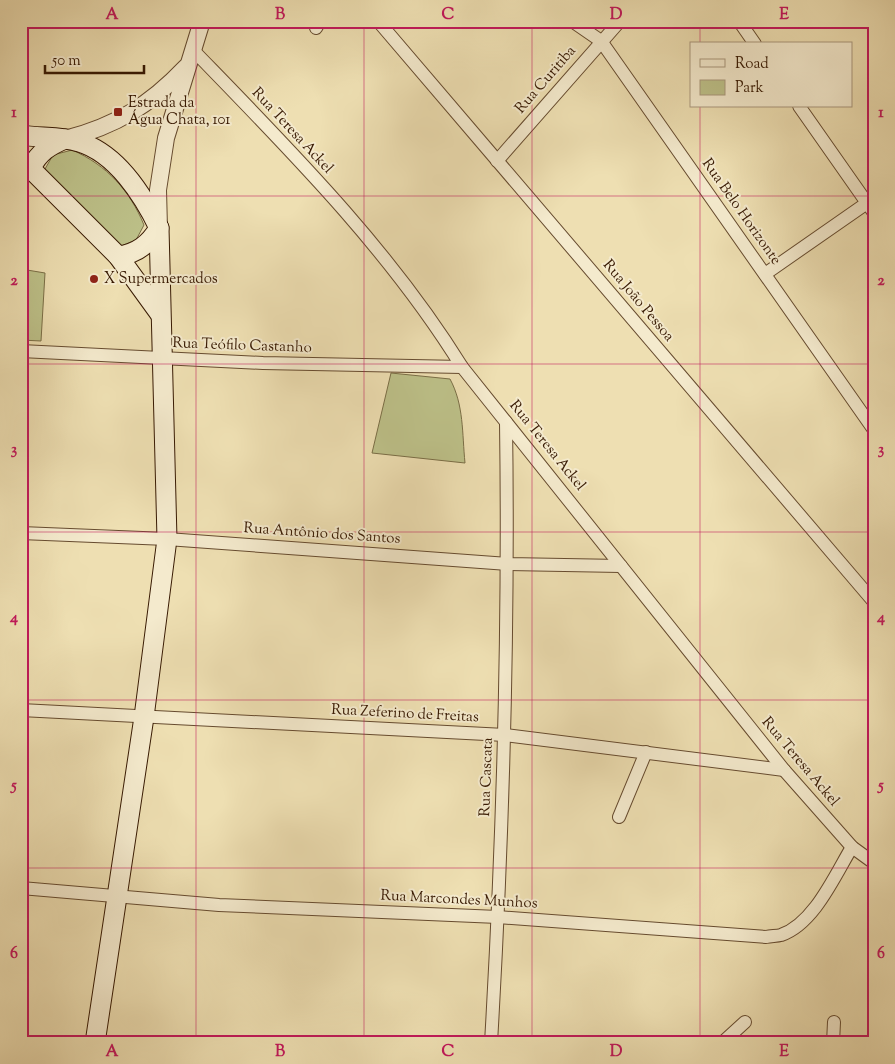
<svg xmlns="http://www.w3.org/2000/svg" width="895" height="1064" viewBox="0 0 895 1064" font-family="'Sorts Mill Goudy',serif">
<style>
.green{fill:#bdc189;stroke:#7a6e46}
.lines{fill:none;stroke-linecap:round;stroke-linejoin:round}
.minor-casing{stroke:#664b2f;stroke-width:14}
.tertiary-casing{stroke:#664b2f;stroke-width:18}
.secondary-casing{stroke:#381a03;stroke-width:21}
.minor{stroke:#f4eacd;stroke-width:12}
.tertiary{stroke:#f4eacd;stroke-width:16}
.secondary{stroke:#f4eacd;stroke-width:19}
.grid{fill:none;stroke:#c2185b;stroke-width:1;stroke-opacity:0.55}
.poi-dot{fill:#8f2418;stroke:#f4eacd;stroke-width:2}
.labels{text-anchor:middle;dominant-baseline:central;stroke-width:4;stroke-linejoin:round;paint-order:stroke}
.street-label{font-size:15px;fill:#381a03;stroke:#f4eacd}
.poi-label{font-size:15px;fill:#381a03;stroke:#f4eacd;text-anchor:start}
.neatline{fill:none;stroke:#c2185b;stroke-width:2}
.grid-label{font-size:16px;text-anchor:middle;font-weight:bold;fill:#c2185b}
</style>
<rect width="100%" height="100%" fill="#eedfb2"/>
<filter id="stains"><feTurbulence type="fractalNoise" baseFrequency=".004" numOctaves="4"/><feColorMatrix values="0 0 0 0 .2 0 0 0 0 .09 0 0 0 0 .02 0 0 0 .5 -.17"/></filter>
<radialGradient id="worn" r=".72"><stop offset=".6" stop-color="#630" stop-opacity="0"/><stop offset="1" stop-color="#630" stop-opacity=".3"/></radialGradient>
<!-- green -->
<g class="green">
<path d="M72,150C107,165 130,191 144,225L136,240L121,246L45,169L53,155Z"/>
<polygon points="21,269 45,273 41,341 21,340"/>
<path d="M391,373L450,379C464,405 462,433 465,463L372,453Z"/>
</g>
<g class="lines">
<!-- minor casing -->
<g class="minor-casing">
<g id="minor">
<polyline points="378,21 874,602"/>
<polyline points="572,21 601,41 874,430"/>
<polyline points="739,21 755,44"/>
<polyline points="316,28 320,21"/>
<path d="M193,50C289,149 389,249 462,367L784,770L852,847L874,863"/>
<polyline points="799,106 874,213"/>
<polyline points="497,161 620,21"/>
<polyline points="765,274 867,203"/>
<polyline points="21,351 263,363 462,367"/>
<polyline points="21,533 167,539 508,564 621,566"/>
<polyline points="21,710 505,735 784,770"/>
<polyline points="619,817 646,752"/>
<path d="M21,888L219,905L498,917L766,937C771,936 777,936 781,935C814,924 835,875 852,847"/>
<path d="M491,1043C503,836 509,629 506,422"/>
<polyline points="722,1043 745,1022"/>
<polyline points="833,1043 834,1022"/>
</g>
</g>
<!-- tertiary casing -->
<g class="tertiary-casing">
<g id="tertiary">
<path d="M65,139C116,126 150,105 186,67"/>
<polyline points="159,228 158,190 166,138 202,21"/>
</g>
</g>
<!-- secondary casing -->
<g class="secondary-casing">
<g id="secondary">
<path d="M21,135C40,138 61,136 79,142C116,153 143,195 159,228L167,539L144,717L95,1043"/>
<polyline points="21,159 118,256 160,314"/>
<path d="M31,168C39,152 49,146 65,139"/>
<path d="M118,256C137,254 149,244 159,228"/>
</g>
</g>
<!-- minor -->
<use href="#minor" class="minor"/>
<!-- tertiary -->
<use href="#tertiary" class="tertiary"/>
<!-- secondary -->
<use href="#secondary" class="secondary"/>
</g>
<!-- grid -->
<path class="grid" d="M196,21V1043M364,21V1043M532,21V1043M700,21V44M700,106V1043M21,196H874M21,364H874M21,532H874M21,700H874M21,868H874"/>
<!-- markers -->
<g class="poi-dot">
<rect x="113" y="107" width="10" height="10" rx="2.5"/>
<circle cx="94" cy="279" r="5"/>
</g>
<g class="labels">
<!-- street labels -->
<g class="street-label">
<text transform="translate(546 80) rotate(-49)">Rua Curitiba</text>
<text transform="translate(292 131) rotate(47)">Rua Teresa Ackel</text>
<text transform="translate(741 212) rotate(55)">Rua Belo Horizonte</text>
<text transform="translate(638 301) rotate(50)">Rua João Pessoa</text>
<text transform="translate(242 346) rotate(2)">Rua Teófilo Castanho</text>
<text transform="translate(547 446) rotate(51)">Rua Teresa Ackel</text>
<text transform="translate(322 534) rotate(4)">Rua Antônio dos Santos</text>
<text transform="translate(405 714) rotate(3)">Rua Zeferino de Freitas</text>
<text transform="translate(800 762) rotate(50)">Rua Teresa Ackel</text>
<text transform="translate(487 777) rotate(-88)">Rua Cascata</text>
<text transform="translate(459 900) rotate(3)">Rua Marcondes Munhos</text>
</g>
<!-- poi labels -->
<g class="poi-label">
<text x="128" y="103">Estrada da<tspan x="128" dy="17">Água Chata, 101</tspan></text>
<text x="104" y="279">X Supermercados</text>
</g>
</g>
<!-- margin -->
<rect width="895" height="1064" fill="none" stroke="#eedfb2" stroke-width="55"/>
<!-- legend -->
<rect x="690" y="42" width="162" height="65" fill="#f4eacd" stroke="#a9977c"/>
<rect x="700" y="59" width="25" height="8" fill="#f4eacd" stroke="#a9977c"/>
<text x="735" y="68" font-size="15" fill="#381a03">Road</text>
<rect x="700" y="80" width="25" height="15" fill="#bdc189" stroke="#a9977c"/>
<text x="735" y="92" font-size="15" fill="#381a03">Park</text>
<!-- scale -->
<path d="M45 65v8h99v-8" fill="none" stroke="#381a03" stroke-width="2.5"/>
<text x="52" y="65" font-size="15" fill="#381a03" stroke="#f4eacd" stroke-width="4" paint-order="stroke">50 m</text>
<rect x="28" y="28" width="840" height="1008" class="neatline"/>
<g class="grid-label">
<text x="112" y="19">A</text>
<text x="280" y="19">B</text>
<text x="448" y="19">C</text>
<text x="616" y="19">D</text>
<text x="784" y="19">E</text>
<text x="14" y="117">1</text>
<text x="881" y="117">1</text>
<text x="14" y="285">2</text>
<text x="881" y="285">2</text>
<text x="14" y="454">3</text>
<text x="881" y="454">3</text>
<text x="14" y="622">4</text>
<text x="881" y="622">4</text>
<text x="14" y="790">5</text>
<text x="881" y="790">5</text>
<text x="14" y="958">6</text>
<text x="881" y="958">6</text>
<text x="112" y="1056">A</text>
<text x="280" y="1056">B</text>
<text x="448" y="1056">C</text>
<text x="616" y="1056">D</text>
<text x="784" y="1056">E</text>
</g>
<rect width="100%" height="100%" filter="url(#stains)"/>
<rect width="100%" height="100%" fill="url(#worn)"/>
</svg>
